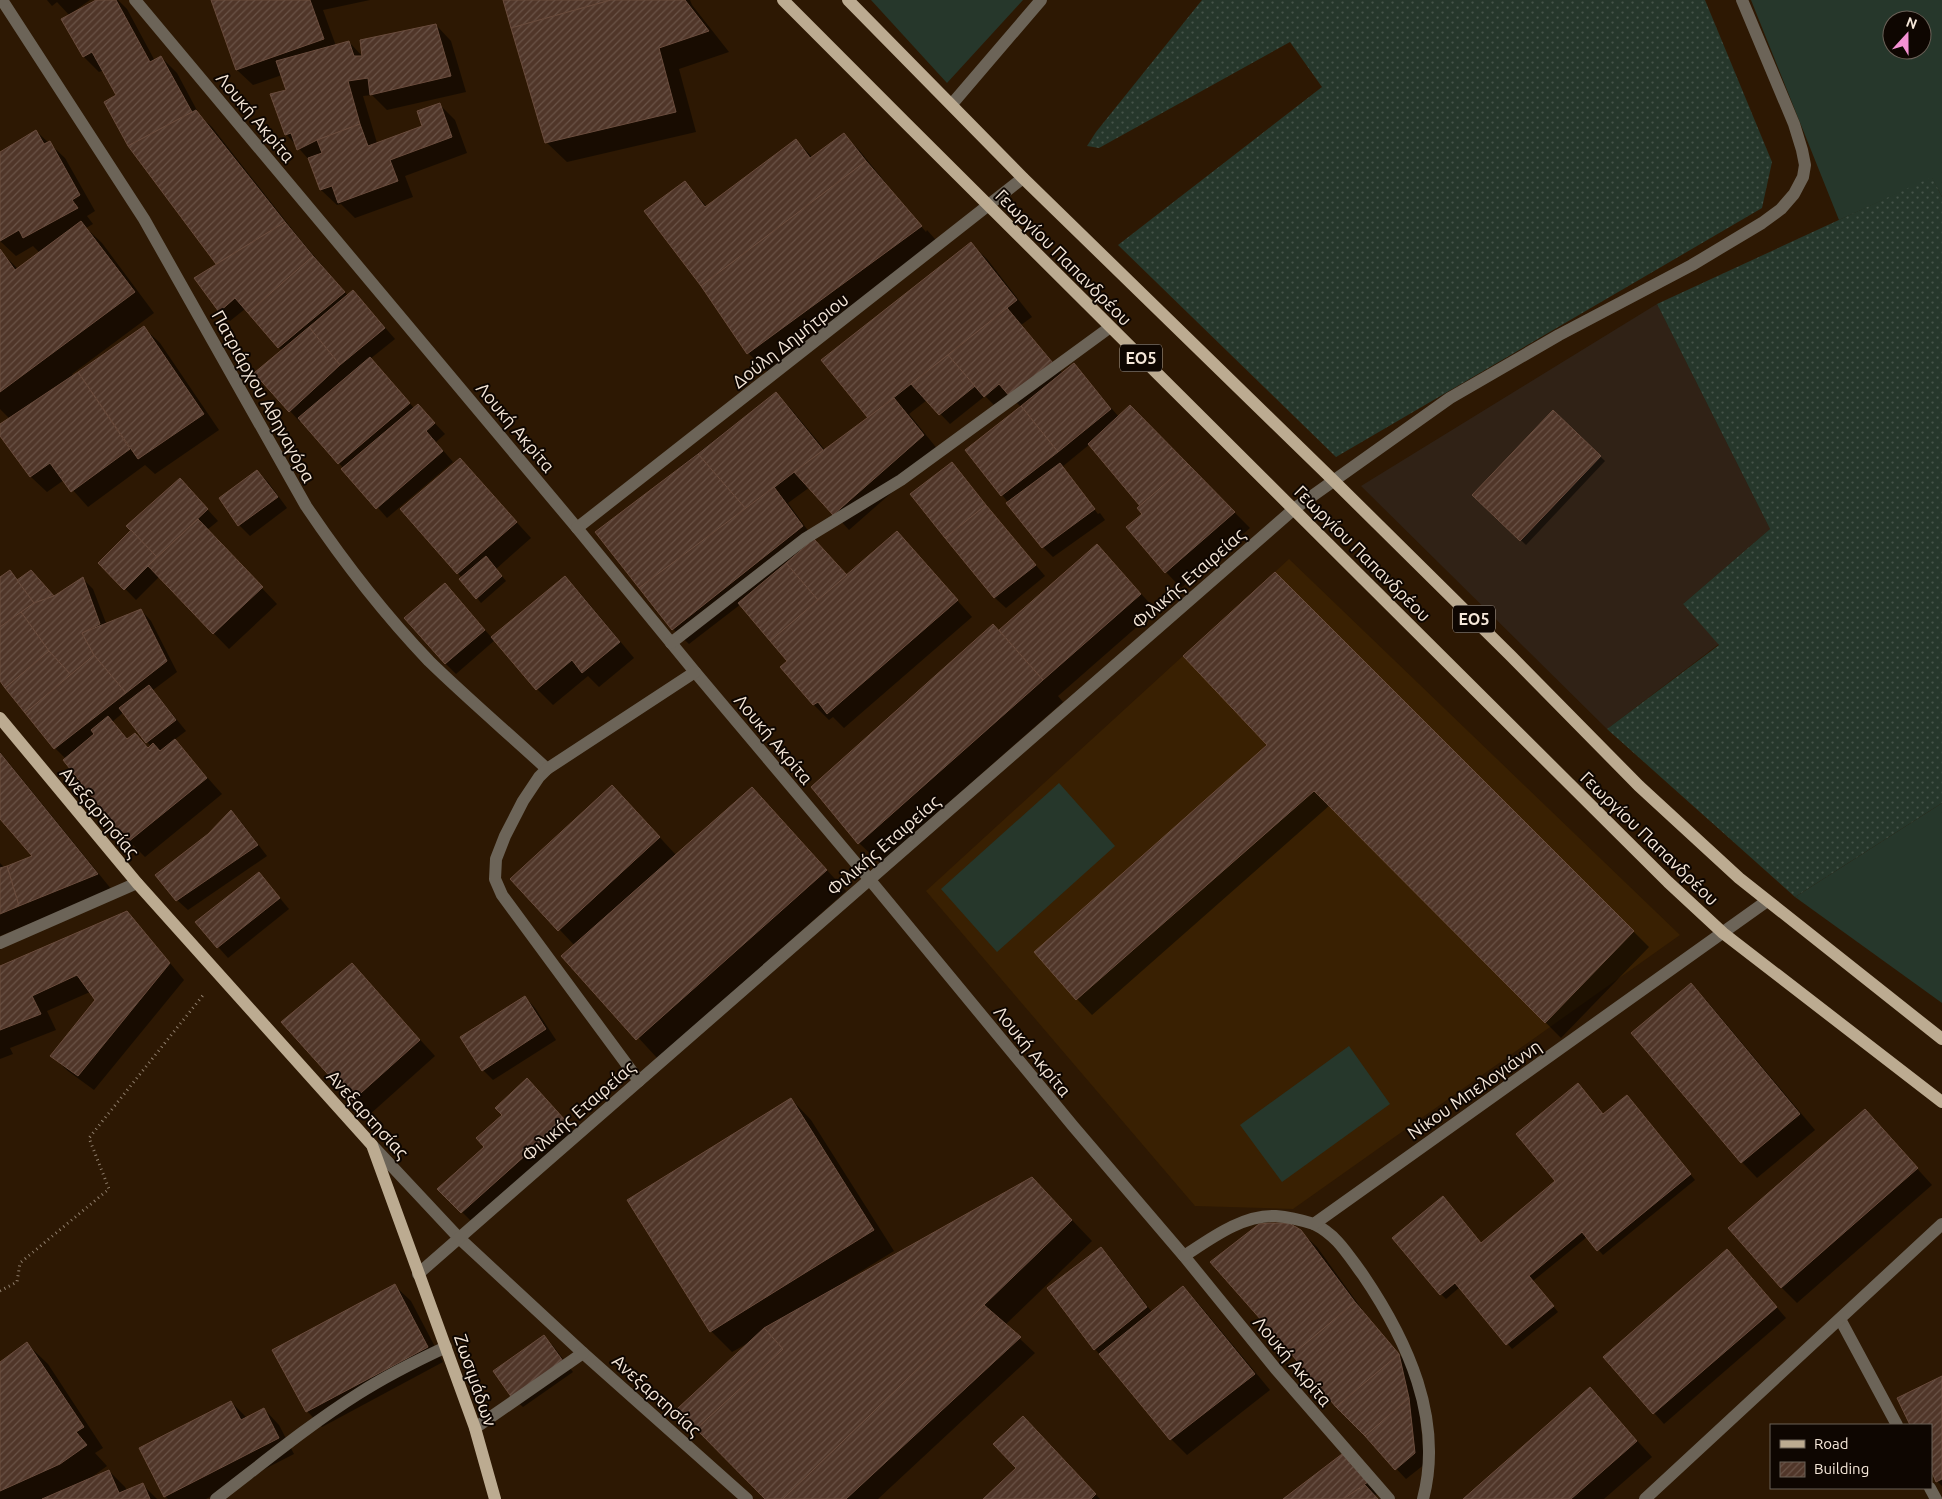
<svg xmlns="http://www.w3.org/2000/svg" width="1942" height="1499" viewBox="0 0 1942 1499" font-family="Ubuntu,sans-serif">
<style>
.commercial{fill:#302216}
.built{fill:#392002}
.grass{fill:#26372b;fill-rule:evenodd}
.garden{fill:url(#garden-dots)}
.shadow{fill:#0007;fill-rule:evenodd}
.building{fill:url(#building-hatch);stroke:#6a4c3d}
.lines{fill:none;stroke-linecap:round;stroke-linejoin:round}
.path{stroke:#907f6d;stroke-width:3;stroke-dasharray:1 4;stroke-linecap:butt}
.minor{stroke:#6c6458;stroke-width:12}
.major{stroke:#bcab91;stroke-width:12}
.labels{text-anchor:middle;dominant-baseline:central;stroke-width:4;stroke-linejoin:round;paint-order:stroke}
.shield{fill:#0e0601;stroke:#b0a498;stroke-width:1}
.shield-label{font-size:16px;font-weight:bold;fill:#f5e7d9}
.street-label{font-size:18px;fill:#f5e7d9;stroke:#0e0601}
</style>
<defs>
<pattern id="garden-dots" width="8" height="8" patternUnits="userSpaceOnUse" patternTransform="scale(1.25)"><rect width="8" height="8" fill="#26372b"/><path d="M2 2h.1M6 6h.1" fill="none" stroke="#465449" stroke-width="1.8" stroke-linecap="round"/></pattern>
<pattern id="building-hatch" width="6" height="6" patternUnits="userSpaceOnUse" patternTransform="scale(1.25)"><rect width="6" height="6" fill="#503629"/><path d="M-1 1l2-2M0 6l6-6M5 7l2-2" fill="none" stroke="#6a5347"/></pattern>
</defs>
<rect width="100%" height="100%" fill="#2d1803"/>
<!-- commercial -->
<polygon class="commercial" points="1657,304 1770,529 1683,604 1719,644 1607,729 1361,486"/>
<!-- built -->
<polygon class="built" points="1289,559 1680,935 1293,1209 1195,1206 926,891"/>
<!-- grass -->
<g class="grass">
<polygon points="871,0 1023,0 947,83"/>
<path d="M1751,0H1942V197L1932,178L1839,220ZM1892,20H1922V50H1892Z"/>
<polygon points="1059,783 1115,846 997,952 941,889"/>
<polygon points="1942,803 1942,1003 1795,897"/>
<polygon points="1349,1046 1390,1104 1282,1182 1240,1125"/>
</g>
<!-- garden -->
<g class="garden">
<polygon points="1202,0 1705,0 1772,162 1762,208 1336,457 1118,245 1322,87 1290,42 1099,148 1087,146 1096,132"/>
<polygon points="1932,177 1942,197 1942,803 1795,897 1607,729 1719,645 1683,604 1770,529 1657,304"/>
</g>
<!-- shadow -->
<g class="shadow">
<polygon points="47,0 90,0 73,12 74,14 99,0 118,0 127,9 155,61 161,57 177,73 200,116 212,127 299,238 348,296 353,291 395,339 370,359 414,408 428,416 445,434 436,442 453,462 387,518 301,420 300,422 290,411 256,373 282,351 245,309 230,321 220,311 218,264 129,146 106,102 118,95 104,70 99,72 84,57 70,16 57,2 52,6"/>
<polygon points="212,0 370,0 323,10 336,46 349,42 364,58 436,25 451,41 466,92 387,110 372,95 363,96 377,143 424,126 439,104 455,120 467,153 405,176 413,197 355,218 341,204 337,205 321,190 311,162 286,134 287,91 282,75 253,85 237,70"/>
<polygon points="504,0 690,0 692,5 729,52 679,69 696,132 567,162 546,142"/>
<polygon points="36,131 65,158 95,211 87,216 93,224 86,228 102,243 154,313 72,374 74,376 144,328 160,343 219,430 155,474 145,465 88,507 64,480 47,492 31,477 0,434 0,425 10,419 0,409 0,251 18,269 40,253 33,246 16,256 0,241 0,154"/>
<polygon points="843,134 859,150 885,182 883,182 926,232 927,230 942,247 769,373 748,353 685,182 707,207 796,140 813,158"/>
<polygon points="971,244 987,259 1032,317 1021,325 1063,374 1074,365 1119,417 1130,407 1250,528 1181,588 1166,572 1142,506 1090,444 1062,467 1069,474 1067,474 1098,514 1100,513 1105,520 1053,557 1043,547 967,450 1021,407 1012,398 995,406 985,396 950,424 927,400 909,414 939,451 849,530 810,487 788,503 817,543 847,576 897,533 972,617 844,728 833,717 829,720 814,705 789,662 741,604 689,644 673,629 597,532 775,393 791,409 825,450 869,418"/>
<polygon points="1553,412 1605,461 1526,545 1474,495"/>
<polygon points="459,459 531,538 496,569 506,581 481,603 458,573"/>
<polygon points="951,464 1045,576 1006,608 995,598 912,494"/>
<polygon points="257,471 268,482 287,508 250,536 239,525 221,498"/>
<polygon points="190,490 218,521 207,530 277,604 229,649 159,577 136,600 100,563"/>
<polygon points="1097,546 1156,610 1058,696 1063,702 880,863 859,843 1000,632"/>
<path d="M10,572L19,581L54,597L83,579L93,589L106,623L141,610L151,621L177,672L153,690L186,731L174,740L222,794L145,857L129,841L64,760L66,759L55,748L0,679V579ZM124,712L147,742L151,746L149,748L135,734L129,740L112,722Z"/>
<polygon points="1275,574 1649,947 1561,1038 1330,805 1092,1015 1077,999 1268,746"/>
<polygon points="565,578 580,593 634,658 599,687 588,676 553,705 537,689 495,640 456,674 445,663 455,596 492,638"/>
<polygon points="0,752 112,890 0,936 0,863 5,868 34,857 0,817"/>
<polygon points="752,788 846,891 658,1059 563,956 575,946 512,879 627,802 676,855"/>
<polygon points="231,812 241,822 267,856 188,910 177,900 209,835"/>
<polygon points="259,873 289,909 228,958 196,922"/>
<polygon points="126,913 142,929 184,980 94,1090 68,1071 52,1056 96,1000 90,992 47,1011 56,1030 10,1048 13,1054 0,1059 0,967"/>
<polygon points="352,965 435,1056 368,1116 353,1100"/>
<polygon points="1691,985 1706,1000 1815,1130 1757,1178 1742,1162"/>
<polygon points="525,997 535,1008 556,1040 493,1080 483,1070"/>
<polygon points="542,1096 579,1136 478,1228 439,1189"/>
<polygon points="791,1099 811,1120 894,1251 847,1280 849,1282 1052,1199 1092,1241 1005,1325 1035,1353 878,1499 766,1499 752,1341 732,1352 711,1331 629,1200"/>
<polygon points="1631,1102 1695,1180 1603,1255 1587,1237 1533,1281 1558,1312 1512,1349 1460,1287 1446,1299 1441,1294 1481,1244 1557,1182 1604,1115"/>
<polygon points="1865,1111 1932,1185 1797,1303 1781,1287"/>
<polygon points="1300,1231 1317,1247 1369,1319 1409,1366 1419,1409 1425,1464 1406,1479 1337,1406"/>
<polygon points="1100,1249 1111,1259 1152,1312 1183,1287 1198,1303 1270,1390 1187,1455 1171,1439 1095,1349"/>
<polygon points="1737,1261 1786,1318 1664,1424 1605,1358"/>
<polygon points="395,1286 411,1301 443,1362 322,1427 307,1411"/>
<polygon points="544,1336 554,1347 573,1372 523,1407 512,1397"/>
<polygon points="27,1344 48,1364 103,1448 95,1453 107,1466 88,1480 109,1471 125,1487 127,1491 142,1484 157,1499 0,1499 0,1363"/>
<polygon points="1942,1378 1942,1486 1937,1481 1931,1467 1931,1425 1911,1425 1898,1398"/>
<polygon points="1590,1389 1652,1457 1604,1499 1465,1499"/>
<polygon points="231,1402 247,1418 264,1409 279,1425 294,1454 206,1499 168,1499 165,1496"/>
<polygon points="1038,1433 1100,1499 985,1499 1017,1468"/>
<polygon points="1342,1456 1378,1493 1374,1496 1377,1499 1285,1499"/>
</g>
<!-- building -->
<g class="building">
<polygon points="96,0 116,0 150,62 161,56 192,112 128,146 104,102 116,95 92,52 83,57 61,19"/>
<polygon points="211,0 310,0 324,39 236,70"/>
<polygon points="503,0 611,0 511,28"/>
<polygon points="611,0 685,0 709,31 659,48 676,112 545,143 511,28"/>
<polygon points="436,24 451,76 370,95 368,78 348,81 360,124 317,140 297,150 291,133 285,135 270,94 286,90 276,61 349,41 354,56 362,56 360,40"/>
<polygon points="440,103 452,137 390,160 398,181 338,203 332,186 320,190 308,158 322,153 317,140 360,124 368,146 422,126 417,111"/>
<polygon points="196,110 285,222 216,264 128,146"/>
<polygon points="36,130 44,144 50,141 80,195 72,200 78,208 23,238 19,230 0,241 0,152"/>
<polygon points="844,133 866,161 701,286 644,211 685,181 705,207 796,139 810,158"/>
<polygon points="866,161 922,226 747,354 701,286"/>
<polygon points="81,221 135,292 0,392 0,249 15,270"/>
<polygon points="285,222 313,256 248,313 235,298 219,312 194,278"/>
<polygon points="971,242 1017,300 868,418 821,360"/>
<polygon points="313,256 345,292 278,348 248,313"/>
<polygon points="353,290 385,328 340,365 309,327"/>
<polygon points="1007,308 1053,363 1011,398 999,384 984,397 948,355"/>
<polygon points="144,326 204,414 138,459 78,372"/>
<polygon points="309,327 340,365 289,412 254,373"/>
<polygon points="948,355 975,386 939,415 911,384"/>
<polygon points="370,357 410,403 338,464 298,418"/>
<polygon points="1074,363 1111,409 1058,452 1021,406"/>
<polygon points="78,372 130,449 71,492 50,463 30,477 0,436 0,424"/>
<polygon points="776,392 823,450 746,509 698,454"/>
<polygon points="894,398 924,435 833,515 794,472"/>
<polygon points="418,404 435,423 426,431 443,451 376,509 341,469"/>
<polygon points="1130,405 1188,464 1140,506 1088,444"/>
<polygon points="1021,406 1058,452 1001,496 965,450"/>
<polygon points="1553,410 1601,456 1520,541 1472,495"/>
<polygon points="698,454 746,509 639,588 595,532"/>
<polygon points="460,458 517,522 457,574 400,509"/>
<polygon points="952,462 986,505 945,538 910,494"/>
<polygon points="1060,463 1095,509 1042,548 1006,503"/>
<polygon points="1188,464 1235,512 1165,573 1126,527 1142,514 1137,508"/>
<polygon points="257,470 278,497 238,526 219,498"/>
<polygon points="180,478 208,509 157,557 126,526"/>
<polygon points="774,487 803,526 672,630 639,588"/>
<polygon points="986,505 1036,565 994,598 945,538"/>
<polygon points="198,519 263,587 213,634 148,566"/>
<polygon points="131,530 157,557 124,590 98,563"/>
<polygon points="897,531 958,600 827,714 818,702 813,705 780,667 787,661 770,641"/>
<polygon points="814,539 847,575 818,600 786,563"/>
<polygon points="1097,544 1141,594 1043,680 999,630"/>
<polygon points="486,556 502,576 476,599 459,579"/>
<polygon points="786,563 818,600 770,641 738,603"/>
<polygon points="10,570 34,603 0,627 0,577"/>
<polygon points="31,570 54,596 34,603 17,580"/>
<polygon points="1275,572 1634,931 1545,1023 1314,791 1076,1000 1034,952 1267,745 1183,656"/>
<polygon points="565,576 620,642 582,673 572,660 536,690 491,637"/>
<polygon points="83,577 100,624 82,633 94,655 71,675 49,651 21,612 34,603 54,596"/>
<polygon points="445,583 485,630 445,664 404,618"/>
<polygon points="141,609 167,661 126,693 94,655 82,633"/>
<polygon points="21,612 49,651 5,688 0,681 0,627"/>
<polygon points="993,624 1043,680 858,844 811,787"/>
<polygon points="49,651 71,675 25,713 5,688"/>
<polygon points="94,655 126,693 54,749 25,713"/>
<polygon points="149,685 176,720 146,743 119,708"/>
<polygon points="108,716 127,739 135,733 148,748 153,743 160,751 175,739 207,778 128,842 63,760 94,734 91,730"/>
<polygon points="0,753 98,874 19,906 7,866 32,856 0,819"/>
<polygon points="612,785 660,837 558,931 510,879"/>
<polygon points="752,787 827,870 636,1040 561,956"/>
<polygon points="231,810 258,845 176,901 155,875 208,834"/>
<polygon points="7,866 19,906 0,914 0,868"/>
<polygon points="259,872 280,898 217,948 195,922"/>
<polygon points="127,911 170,963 78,1076 50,1056 95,1000 77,975 32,996 41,1014 0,1030 0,966"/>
<polygon points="352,963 420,1040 352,1101 281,1022"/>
<polygon points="1691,983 1800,1114 1741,1163 1631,1033"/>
<polygon points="525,996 546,1029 482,1071 460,1037"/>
<polygon points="527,1078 565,1120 461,1213 437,1189 484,1147 476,1138 502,1115 495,1108"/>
<polygon points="1578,1083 1603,1114 1627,1095 1691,1174 1597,1251 1582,1232 1529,1276 1554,1306 1506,1345 1455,1283 1440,1295 1392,1238 1443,1196 1481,1243 1555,1181 1516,1134"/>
<polygon points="791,1098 874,1230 710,1332 627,1200"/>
<polygon points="1865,1109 1918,1168 1781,1288 1728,1228"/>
<polygon points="1032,1177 1072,1220 783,1499 765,1499 696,1429 783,1349 764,1328"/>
<polygon points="1271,1223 1289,1223 1301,1230 1355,1302 1292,1355 1210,1262 1259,1224"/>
<polygon points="1101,1247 1147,1307 1094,1350 1047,1288"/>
<polygon points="1727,1249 1777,1307 1653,1414 1603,1357"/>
<polygon points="395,1284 428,1347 306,1412 272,1350"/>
<polygon points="1183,1286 1255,1374 1170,1440 1099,1354"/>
<polygon points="1355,1302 1399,1354 1336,1407 1292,1355"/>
<polygon points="984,1305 1021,1337 846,1499 783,1499"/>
<polygon points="764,1328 783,1349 696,1429 677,1409"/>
<polygon points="544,1335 563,1361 512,1398 493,1371"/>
<polygon points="27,1342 84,1427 76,1432 87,1445 60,1464 0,1491 0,1362"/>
<polygon points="1399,1354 1409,1398 1365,1436 1336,1407"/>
<polygon points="1942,1376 1942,1479 1936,1482 1931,1470 1931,1425 1910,1425 1897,1398"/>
<polygon points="1590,1387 1637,1441 1571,1499 1463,1499"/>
<polygon points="1409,1398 1415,1453 1395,1470 1365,1436"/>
<polygon points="231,1401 241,1420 264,1408 279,1438 164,1497 139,1448"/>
<polygon points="1023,1416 1096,1494 1091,1499 983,1499 1016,1468 993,1444"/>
<polygon points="1342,1454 1368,1482 1343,1499 1283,1499"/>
<polygon points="109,1470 119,1493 143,1483 150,1499 42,1499"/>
<polygon points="1365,1485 1378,1499 1343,1499"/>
</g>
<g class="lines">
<!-- path -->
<polyline class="path" points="0,1291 17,1282 20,1263 109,1189 89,1138 204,994"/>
<!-- minor -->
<g class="minor">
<path d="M2,0L144,219L306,506C343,561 383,613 429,661C467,698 508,733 547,769"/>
<polyline points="135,0 577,528 695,672 870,880 1073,1126 1184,1256 1275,1368 1389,1499"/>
<polyline points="952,104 1041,0"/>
<polyline points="577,528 1023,178"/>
<polyline points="671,643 806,538 901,480 1109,328"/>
<polyline points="0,943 137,883"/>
<polyline points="639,1081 502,895 495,879 496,859 505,836 523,801 539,777 547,769 695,672"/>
<polyline points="372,1145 459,1238 583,1353 747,1499"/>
<path d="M1314,1224C1337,1235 1348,1255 1363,1275C1407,1340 1444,1419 1423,1499"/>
<path d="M1184,1256C1210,1239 1243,1214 1276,1216C1289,1217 1301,1220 1314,1224L1767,901"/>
<polyline points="418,1274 1294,509 1450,398 1559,335 1692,265 1762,223 1781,209 1794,194 1803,177 1805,165 1802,150 1794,124 1742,0"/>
<polyline points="1840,1319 1897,1425"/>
<polyline points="475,1428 583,1353"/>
<polyline points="1930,1488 1936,1499"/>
<path d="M216,1499C263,1463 309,1425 358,1394C386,1376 416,1361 446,1347"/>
<polyline points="1645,1499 1942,1224"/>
</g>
<!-- major -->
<g class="major">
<path d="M783,0C1077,295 1373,588 1668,882L1723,933L1942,1102"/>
<polyline points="848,0 1023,178 1333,480 1511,656 1639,786 1739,878 1942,1039"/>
<polyline points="0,718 137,883 372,1145 475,1428 495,1499"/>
</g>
</g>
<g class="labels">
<!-- shield labels -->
<g class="shield">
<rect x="1120" y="344.5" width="42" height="27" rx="4"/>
<rect x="1453" y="605.5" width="42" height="27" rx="4"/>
</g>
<g class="shield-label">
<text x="1141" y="358">ΕΟ5</text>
<text x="1474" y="619">ΕΟ5</text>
</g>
<!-- street labels -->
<g class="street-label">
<text transform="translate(256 117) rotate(50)">Λουκή Ακρίτα</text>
<text transform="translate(1064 257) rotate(45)">Γεωργίου Παπανδρέου</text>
<text transform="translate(790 340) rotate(-38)">Δούλη Δημήτριου</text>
<text transform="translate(264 396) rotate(61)">Πατριάρχου Αθηναγόρα</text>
<text transform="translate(516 427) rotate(50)">Λουκή Ακρίτα</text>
<text transform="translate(1363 553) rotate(45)">Γεωργίου Παπανδρέου</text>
<text transform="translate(1188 578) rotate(-41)">Φιλικής Εταιρείας</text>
<text transform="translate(774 739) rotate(50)">Λουκή Ακρίτα</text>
<text transform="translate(100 812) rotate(50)">Ανεξαρτησίας</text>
<text transform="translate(1650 838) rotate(44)">Γεωργίου Παπανδρέου</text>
<text transform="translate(883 845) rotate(-41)">Φιλικής Εταιρείας</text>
<text transform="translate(1033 1051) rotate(51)">Λουκή Ακρίτα</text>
<text transform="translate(1474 1089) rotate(-35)">Νίκου Μπελογιάννη</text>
<text transform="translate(578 1111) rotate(-41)">Φιλικής Εταιρείας</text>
<text transform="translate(368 1114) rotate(48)">Ανεξαρτησίας</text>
<text transform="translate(1293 1361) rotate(50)">Λουκή Ακρίτα</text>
<text transform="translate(476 1380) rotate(71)">Ζωσιμάδων</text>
<text transform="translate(657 1395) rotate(42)">Ανεξαρτησίας</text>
</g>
</g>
<!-- legend -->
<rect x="1770" y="1424" width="162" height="65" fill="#0e0601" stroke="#6a6057"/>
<rect x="1780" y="1440" width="25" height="8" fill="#bcab91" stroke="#6a6057"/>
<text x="1814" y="1449" font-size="15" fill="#f5e7d9">Road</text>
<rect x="1780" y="1462" width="25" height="15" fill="url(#building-hatch)" stroke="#6a6057"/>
<text x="1814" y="1474" font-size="15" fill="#f5e7d9">Building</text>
<!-- north arrow -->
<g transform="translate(1907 35) rotate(21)"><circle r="24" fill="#0e0601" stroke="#6a6057"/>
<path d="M0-4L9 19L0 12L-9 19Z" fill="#f491d3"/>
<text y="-8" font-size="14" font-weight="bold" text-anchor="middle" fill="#f5e7d9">N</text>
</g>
</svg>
